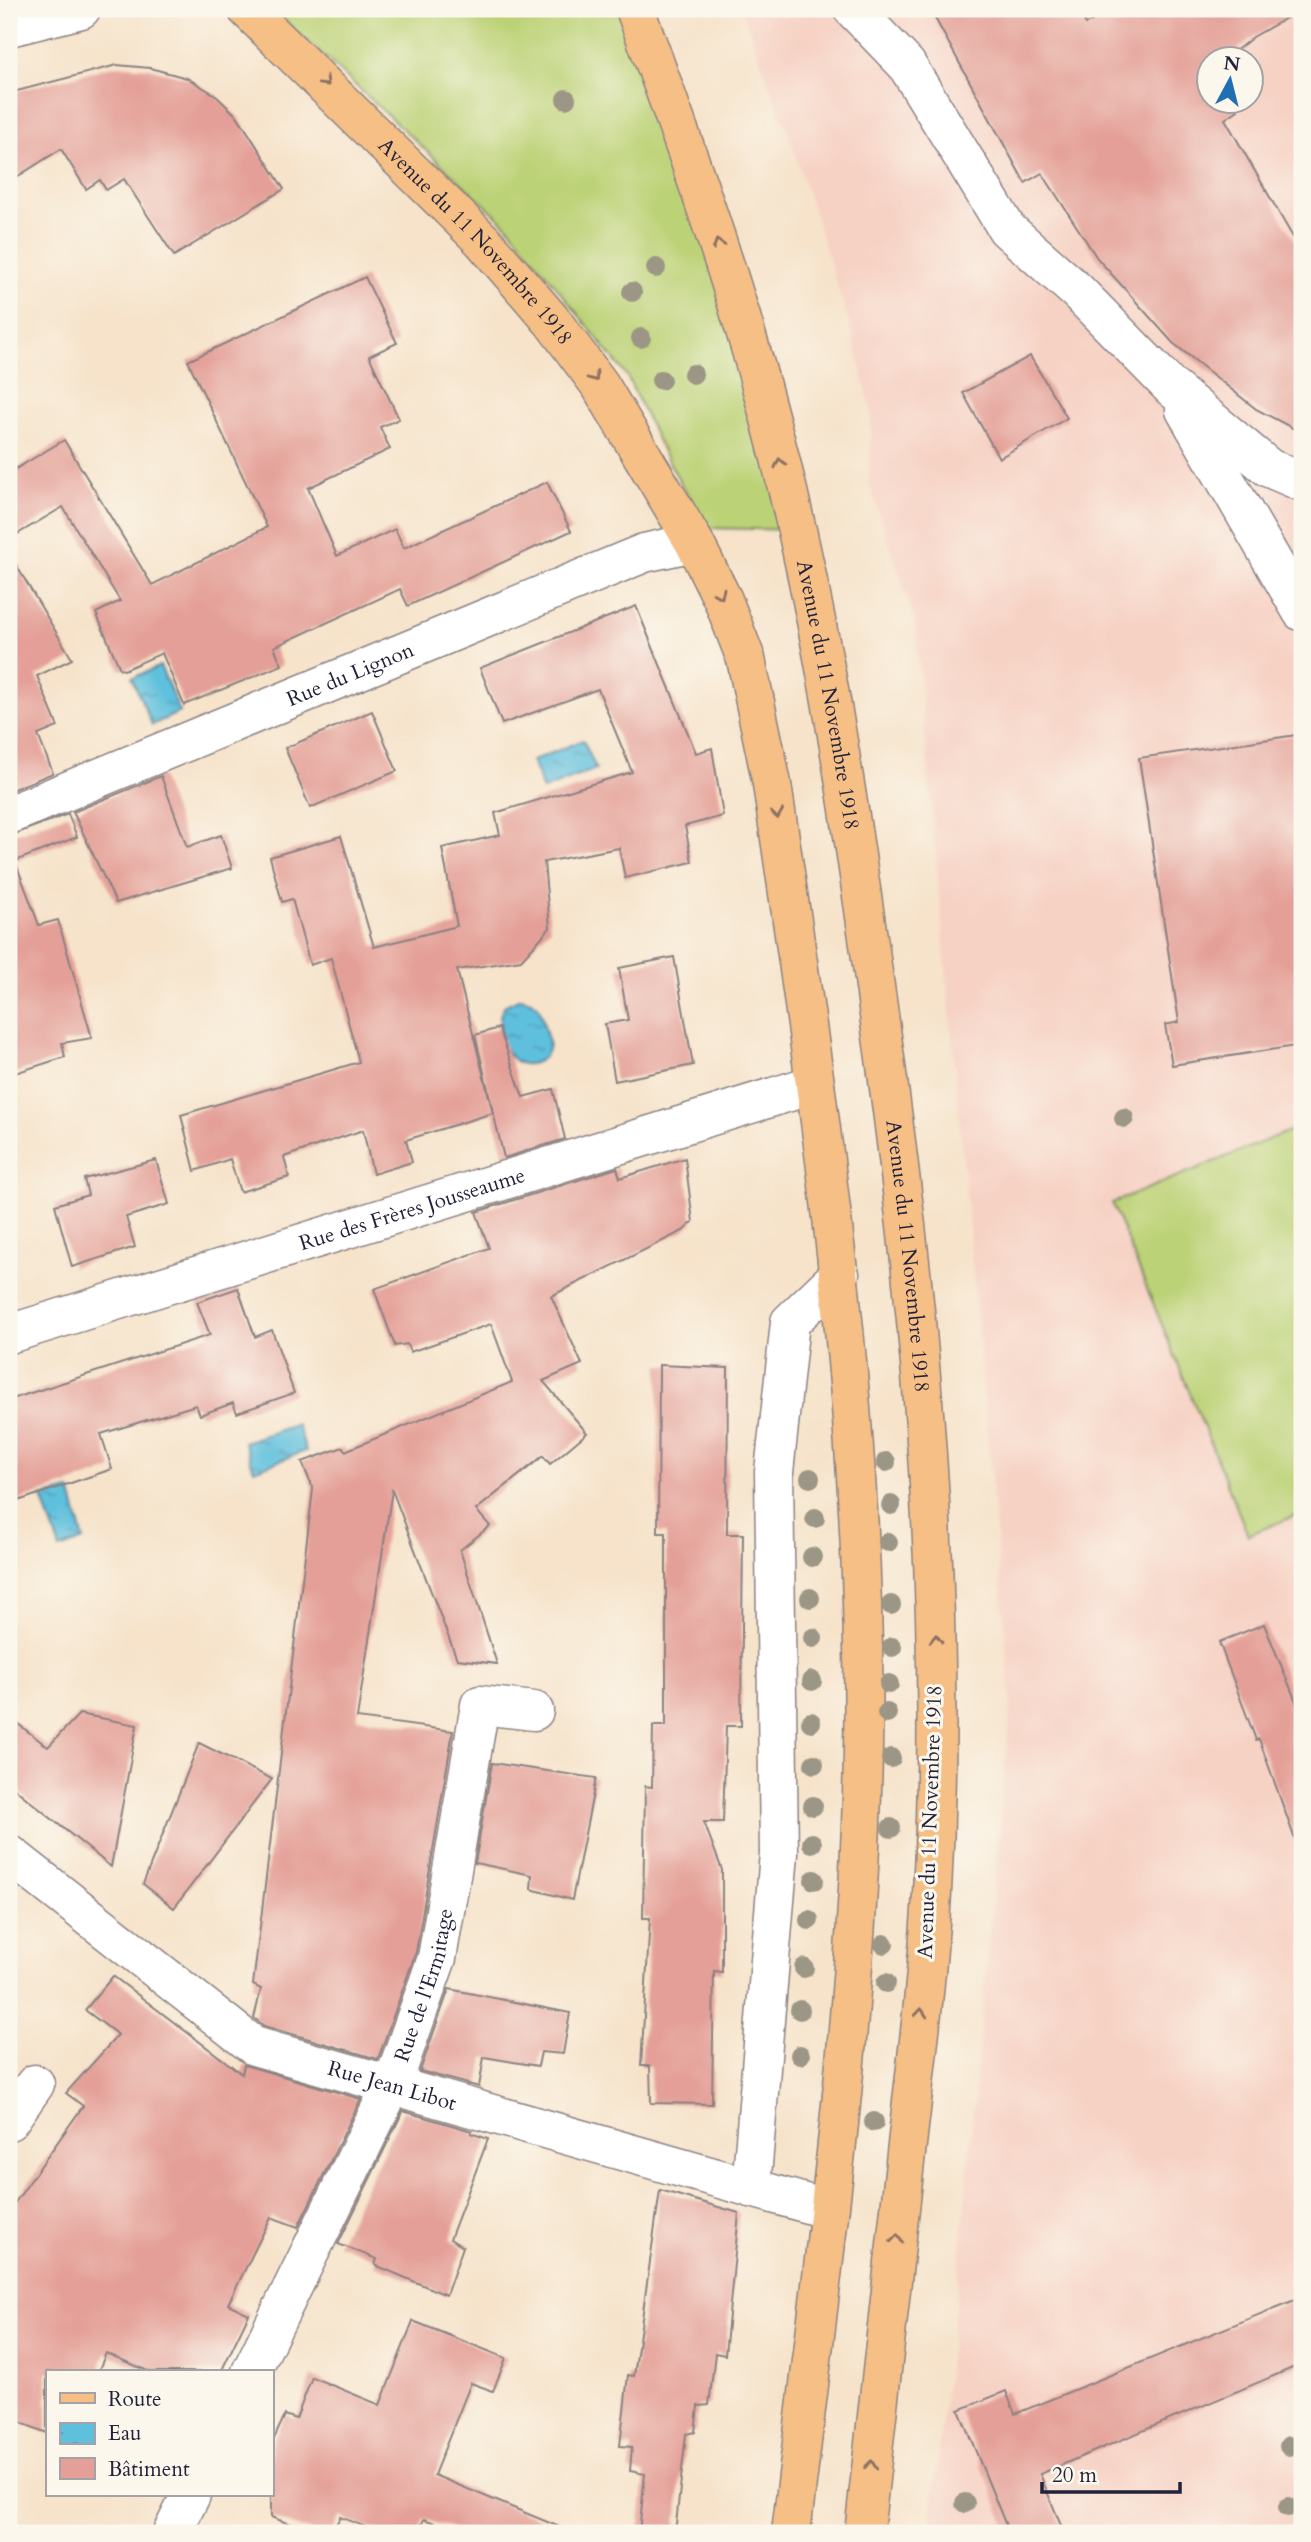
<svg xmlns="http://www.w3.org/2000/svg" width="1311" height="2542" viewBox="0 0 1311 2542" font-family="Cardo,serif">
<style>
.built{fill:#f6d2c4;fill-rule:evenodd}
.grass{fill:#bcd276;stroke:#6f7a58;stroke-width:2}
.water{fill:url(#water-ripples);stroke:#40718c;stroke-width:2}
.building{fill:#e4a098}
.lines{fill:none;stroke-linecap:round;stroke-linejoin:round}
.minor-casing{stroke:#8c8282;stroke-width:41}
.major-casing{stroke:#8c8282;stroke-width:41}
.minor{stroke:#fff;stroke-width:38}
.major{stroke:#f5bf86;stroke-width:38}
.tree{fill:#9b9685}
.oneway{stroke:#8c7060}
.labels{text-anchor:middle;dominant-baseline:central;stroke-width:6;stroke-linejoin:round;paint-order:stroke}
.street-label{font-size:21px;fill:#22223b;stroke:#fbf7ec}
</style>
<defs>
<pattern id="water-ripples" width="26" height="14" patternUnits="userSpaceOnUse" patternTransform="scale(1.75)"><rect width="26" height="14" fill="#5fc0dd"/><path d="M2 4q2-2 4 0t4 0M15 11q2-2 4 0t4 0" fill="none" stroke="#4e9cb4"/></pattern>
</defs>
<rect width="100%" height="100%" fill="#fbf7ec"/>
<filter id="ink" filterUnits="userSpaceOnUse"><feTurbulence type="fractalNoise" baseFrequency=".0143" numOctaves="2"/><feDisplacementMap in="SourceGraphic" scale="14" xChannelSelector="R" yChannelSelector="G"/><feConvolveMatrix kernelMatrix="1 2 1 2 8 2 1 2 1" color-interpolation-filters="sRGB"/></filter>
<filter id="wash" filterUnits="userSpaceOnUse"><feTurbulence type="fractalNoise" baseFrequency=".00686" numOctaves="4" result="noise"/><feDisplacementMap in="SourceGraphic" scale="28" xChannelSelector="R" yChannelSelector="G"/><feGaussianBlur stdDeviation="1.57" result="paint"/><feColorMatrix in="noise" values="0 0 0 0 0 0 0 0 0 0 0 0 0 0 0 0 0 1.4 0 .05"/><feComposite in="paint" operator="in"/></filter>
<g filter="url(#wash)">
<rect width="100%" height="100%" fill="#f6e3ca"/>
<!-- built -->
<path class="built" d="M741,9H1302V2533H929L956,2300L1011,1701L915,621L869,483L871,410L849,322L791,141ZM1210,60H1252V102H1210Z"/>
<!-- grass -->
<g class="grass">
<polygon points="286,9 634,9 793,530 706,528 660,446 627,376 508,226 278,14"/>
<polygon points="1302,1126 1302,1513 1248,1535 1112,1203"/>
</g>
<!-- water -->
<g class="water">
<polygon points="160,666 180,712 152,725 132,678"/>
<polygon points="583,740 596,769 543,790 532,761"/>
<path d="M520,998C539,1001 541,1009 544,1026C547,1039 553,1046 543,1058C509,1083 491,1027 504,1006Z"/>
<polygon points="297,1424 306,1451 254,1470 244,1442"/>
<polygon points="70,1490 84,1540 60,1549 42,1497"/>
</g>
<g id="blocks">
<!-- building -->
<g class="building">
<polygon points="930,9 1077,9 1086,24 1113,9 1302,9 1253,37 1224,60 1209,60 1209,102 1233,102 1238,110 1225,119 1302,253 1302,433 1256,409 1173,343 1097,258 1042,173 1025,183"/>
<polygon points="117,65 150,68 187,78 214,94 238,117 284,189 174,256 124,179 106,190 100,180 86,189 61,149 9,182 9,93"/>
<polygon points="365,277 397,343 369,356 399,419 380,427 390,449 308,488 337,556 395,529 404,548 547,482 571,531 408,606 400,589 274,647 282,665 184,705 162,653 124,670 120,669 96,613 120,601 63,507 9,539 9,473 64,440 152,585 267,527 188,361"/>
<polygon points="1030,356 1067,418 999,458 963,393"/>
<polygon points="9,553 72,659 37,676 58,727 38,735 53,773 9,791"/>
<polygon points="636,606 696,753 712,748 723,816 685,826 692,862 625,878 619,848 544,862 550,928 521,960 457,970 493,1113 406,1140 412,1162 373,1174 363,1130 284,1157 289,1177 240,1192 230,1159 195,1171 181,1115 359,1062 331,958 310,965 292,899 282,902 270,857 341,836 374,947 457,926 442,848 500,835 495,813 632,772 598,689 502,724 480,668"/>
<polygon points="372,711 397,771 310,808 285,748"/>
<polygon points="1297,735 1302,771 1302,1045 1172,1065 1165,1025 1179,1022 1139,758"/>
<polygon points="161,776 187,847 221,835 232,868 116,903 73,812"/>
<polygon points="68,814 77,837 15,861 39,925 58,920 92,1038 62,1043 65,1057 9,1075 9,836"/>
<polygon points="674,957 693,1065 615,1081 605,1024 628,1020 619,968"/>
<polygon points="499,1028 523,1097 553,1089 565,1139 504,1158 475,1035"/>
<polygon points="685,1158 693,1222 683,1231 551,1296 582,1364 543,1381 587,1433 550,1464 543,1456 476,1510 490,1526 460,1550 497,1664 457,1659 392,1490 357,1718 453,1731 416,1952 378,2059 264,2026 254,2018 261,1989 253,1985 313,1489 302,1462 343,1447 345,1451 512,1382 491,1324 410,1352 407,1344 395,1346 374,1289 489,1248 476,1212 617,1168 620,1178"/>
<polygon points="156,1160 169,1204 126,1217 135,1247 72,1267 55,1205 88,1195 84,1179"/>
<polygon points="238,1288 255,1337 272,1330 294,1393 237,1413 233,1403 200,1415 196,1405 101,1434 112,1469 9,1504 9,1400 210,1335 197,1302"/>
<polygon points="659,1365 728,1368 727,1534 743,1534 741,1726 726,1726 723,1822 704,1822 722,1870 722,1972 714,1971 712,2104 651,2103 650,2066 641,2066 650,1918 643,1918 645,1786 652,1787 653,1726 666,1726 666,1533 658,1533"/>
<polygon points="1264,1624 1302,1716 1302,1844 1297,1845 1259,1739 1256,1740 1219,1642"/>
<polygon points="79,1714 137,1725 111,1867 9,1784 9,1717 48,1747"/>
<polygon points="199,1743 272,1779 174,1908 143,1884"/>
<polygon points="492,1763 596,1778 572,1900 531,1889 532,1875 475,1863"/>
<polygon points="113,1976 242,2074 244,2065 361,2099 298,2227 271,2217 228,2304 249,2314 221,2372 150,2372 106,2353 98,2372 47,2372 47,2433 9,2418 9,2211 83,2106 66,2093 118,2035 85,2010"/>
<polygon points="449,1989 570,2013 563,2054 541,2052 538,2066 484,2057 479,2087 420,2071"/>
<polygon points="403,2111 472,2131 471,2133 488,2139 450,2239 463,2247 446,2295 375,2265 377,2259 338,2244"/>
<polygon points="660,2190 739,2213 725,2355 715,2353 709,2405 698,2406 695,2432 686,2434 675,2533 639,2533 645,2474 630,2471 632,2447 620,2446 628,2375 634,2376"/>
<polygon points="1302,2297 1302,2364 1040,2474 1064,2533 1009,2533 959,2410 1006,2391 1015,2414"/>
<polygon points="413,2321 506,2358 493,2391 471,2383 434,2475 574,2533 463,2533 424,2519 418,2533 381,2533 340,2517 332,2533 314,2533 271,2517 271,2445 285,2415 296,2419 312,2377 380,2405"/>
</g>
</g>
</g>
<g filter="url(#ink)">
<use href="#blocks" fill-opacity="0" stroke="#8c8282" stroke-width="2"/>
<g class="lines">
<!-- minor casing -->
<g class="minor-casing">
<g id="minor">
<polyline points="853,9 906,64 1007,229 1077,291 1171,387 1269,468 1302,482"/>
<polyline points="9,27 81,9"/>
<polyline points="1185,410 1302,612"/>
<path id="s1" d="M9,815L644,553L694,542"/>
<path id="s2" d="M9,1334L815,1084"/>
<path id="s3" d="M9,1854L254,2046L829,2210"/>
<polyline points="9,2121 35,2084"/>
<polyline points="751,2188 779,1853 774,1472 790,1322 840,1274"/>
<path id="s4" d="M251,2372L392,2085L437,1958L480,1705L534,1711"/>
<polyline points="172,2533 191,2495"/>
</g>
</g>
<!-- major casing -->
<g class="major-casing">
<g id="major">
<path id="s5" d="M247,9L483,241L552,321L600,385L694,542L723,600L746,659L772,784C819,1105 869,1425 863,1750C859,2012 822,2273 791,2533"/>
<path id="s6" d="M635,9C684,142 732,275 768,412C825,624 855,841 885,1058C923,1335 947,1613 932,1893C927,1983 915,2073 905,2162C892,2286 878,2410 864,2533"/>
</g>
</g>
<!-- minor -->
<use href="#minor" class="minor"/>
<!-- major -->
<use href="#major" class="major"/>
</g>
<!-- trees -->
<g class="tree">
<circle cx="566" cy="99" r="10"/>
<circle cx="656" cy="268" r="10"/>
<circle cx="632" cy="292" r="10"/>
<circle cx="641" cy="338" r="10"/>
<circle cx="693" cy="374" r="10"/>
<circle cx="661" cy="380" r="10"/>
<circle cx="1124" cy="1118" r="10"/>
<circle cx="886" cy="1462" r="10"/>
<circle cx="810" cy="1478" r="10"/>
<circle cx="891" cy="1505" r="10"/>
<circle cx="815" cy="1518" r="10"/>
<circle cx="888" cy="1542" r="10"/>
<circle cx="812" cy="1557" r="10"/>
<circle cx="810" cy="1598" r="10"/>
<circle cx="891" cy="1605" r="10"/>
<circle cx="813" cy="1638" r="10"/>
<circle cx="892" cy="1647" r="10"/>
<circle cx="812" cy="1681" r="10"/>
<circle cx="889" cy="1684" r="10"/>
<circle cx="887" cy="1713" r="10"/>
<circle cx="811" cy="1722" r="10"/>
<circle cx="891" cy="1758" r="10"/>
<circle cx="814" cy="1764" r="10"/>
<circle cx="813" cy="1806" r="10"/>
<circle cx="891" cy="1828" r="10"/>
<circle cx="812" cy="1843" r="10"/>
<circle cx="814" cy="1880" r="10"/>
<circle cx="809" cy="1920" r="10"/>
<circle cx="884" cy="1944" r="10"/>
<circle cx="804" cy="1968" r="10"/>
<circle cx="886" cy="1983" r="10"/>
<circle cx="800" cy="2010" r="10"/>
<circle cx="800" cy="2055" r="10"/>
<circle cx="874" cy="2122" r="10"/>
<circle cx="1289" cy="2446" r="10"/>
<circle cx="965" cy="2503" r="10"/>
<circle cx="1288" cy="2507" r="10"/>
</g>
<!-- one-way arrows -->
<defs><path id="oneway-chevron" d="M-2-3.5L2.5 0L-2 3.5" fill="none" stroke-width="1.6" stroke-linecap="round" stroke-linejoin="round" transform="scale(1.75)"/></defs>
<g class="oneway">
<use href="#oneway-chevron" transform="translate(325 82) rotate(45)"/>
<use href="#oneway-chevron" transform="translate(718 244) rotate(-108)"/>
<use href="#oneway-chevron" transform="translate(594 377) rotate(53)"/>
<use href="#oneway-chevron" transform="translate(780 463) rotate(-103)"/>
<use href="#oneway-chevron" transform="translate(720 594) rotate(65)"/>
<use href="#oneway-chevron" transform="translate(777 814) rotate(82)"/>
<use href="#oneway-chevron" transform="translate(936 1639) rotate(-90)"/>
<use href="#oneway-chevron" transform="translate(921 2013) rotate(-85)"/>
<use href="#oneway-chevron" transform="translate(897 2239) rotate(-84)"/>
<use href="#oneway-chevron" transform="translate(871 2465) rotate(-84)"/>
</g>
</g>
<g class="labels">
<!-- street labels -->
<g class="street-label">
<text stroke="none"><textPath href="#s5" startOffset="326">Avenue du 11 Novembre 1918</textPath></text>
<text stroke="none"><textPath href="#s1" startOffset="369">Rue du Lignon</textPath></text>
<text stroke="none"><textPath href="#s6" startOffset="714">Avenue du 11 Novembre 1918</textPath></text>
<text stroke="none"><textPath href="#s2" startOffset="422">Rue des Frères Jousseaume</textPath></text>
<text stroke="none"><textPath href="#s6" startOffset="1281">Avenue du 11 Novembre 1918</textPath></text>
<text transform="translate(930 1822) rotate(-88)">Avenue du 11 Novembre 1918</text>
<text stroke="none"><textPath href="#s4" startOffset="425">Rue de l'Ermitage</textPath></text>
<text stroke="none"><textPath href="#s3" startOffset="455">Rue Jean Libot</textPath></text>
</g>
</g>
<!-- margin -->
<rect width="1311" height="2542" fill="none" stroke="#fbf7ec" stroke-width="35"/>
<!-- legend -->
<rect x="46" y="2370" width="228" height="126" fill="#fbf7ec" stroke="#a4a2a5" stroke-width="2"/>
<rect x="60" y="2393" width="35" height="10" fill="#f5bf86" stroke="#a4a2a5" stroke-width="2"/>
<text x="108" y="2406" font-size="21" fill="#22223b">Route</text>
<rect x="60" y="2423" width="35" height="21" fill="url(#water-ripples)" stroke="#a4a2a5" stroke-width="2"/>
<text x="108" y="2440" font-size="21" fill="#22223b">Eau</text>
<rect x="60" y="2458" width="35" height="21" fill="#e4a098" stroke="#a4a2a5" stroke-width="2"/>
<text x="108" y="2476" font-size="21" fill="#22223b">Bâtiment</text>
<!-- north arrow -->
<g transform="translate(1230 80) rotate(7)"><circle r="33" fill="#fbf7ec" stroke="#a4a2a5" stroke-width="2"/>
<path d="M0-5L12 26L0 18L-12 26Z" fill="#1f6fb2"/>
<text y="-10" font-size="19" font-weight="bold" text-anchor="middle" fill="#22223b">N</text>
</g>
<!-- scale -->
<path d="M1042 2482v10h138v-10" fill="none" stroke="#22223b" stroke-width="3.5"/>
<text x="1052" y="2482" font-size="21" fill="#22223b" stroke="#fbf7ec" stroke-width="5" paint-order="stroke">20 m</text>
</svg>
